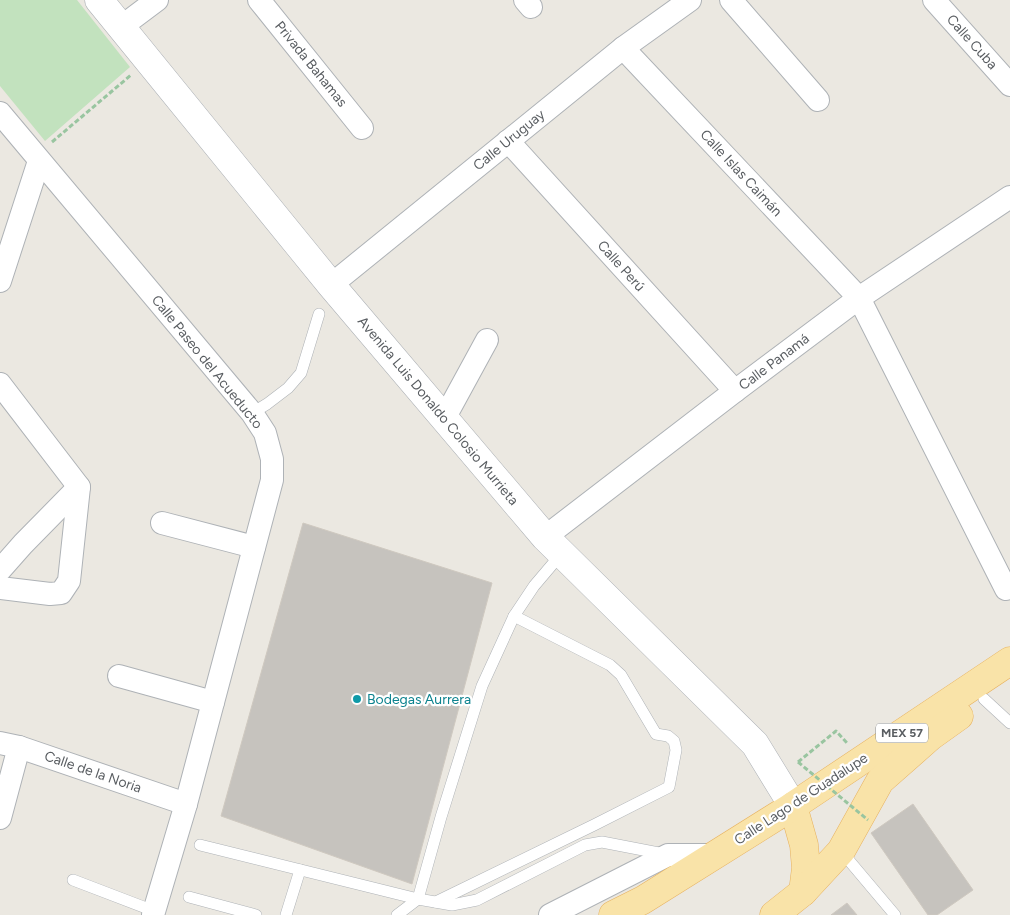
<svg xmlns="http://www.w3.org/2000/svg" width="1010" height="915" viewBox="0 0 1010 915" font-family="Figtree,sans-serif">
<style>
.green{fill:#c2e2be}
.building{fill:#c6c3be;stroke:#cfc9c0}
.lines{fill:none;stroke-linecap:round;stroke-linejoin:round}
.lane-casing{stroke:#aeb2b6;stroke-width:12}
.street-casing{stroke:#aeb2b6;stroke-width:24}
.secondary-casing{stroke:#adb1b6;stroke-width:29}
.primary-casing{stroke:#e7b15e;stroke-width:29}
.path{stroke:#99c5a0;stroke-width:3;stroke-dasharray:5 2.5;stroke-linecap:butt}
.lane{stroke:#fff;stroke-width:11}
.street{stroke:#fff;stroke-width:22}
.secondary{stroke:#fff;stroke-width:28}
.primary{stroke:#f9e3a8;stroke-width:28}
.path-bridge{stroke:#99c5a0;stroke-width:3;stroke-dasharray:5 2.5;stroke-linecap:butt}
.culture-dot{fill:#0f9aa8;stroke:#fff;stroke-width:2}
.labels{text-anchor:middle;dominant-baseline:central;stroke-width:4.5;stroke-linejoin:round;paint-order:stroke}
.shield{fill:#fff;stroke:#8b8e90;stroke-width:1}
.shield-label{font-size:12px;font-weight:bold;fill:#595d61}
.street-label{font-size:14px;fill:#595d61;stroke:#fff}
.culture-label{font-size:14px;fill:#0d838f;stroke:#fff;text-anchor:start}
</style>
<rect width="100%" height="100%" fill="#ebe8e1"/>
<!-- green -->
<polygon class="green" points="0,0 77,0 130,67 45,141 0,86"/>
<!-- building -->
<g class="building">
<polygon points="303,523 492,583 412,884 221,816"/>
<polygon points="913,804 973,890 937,915 928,915 871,833"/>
<polygon points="847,903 857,915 831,915"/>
</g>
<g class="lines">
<!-- lane casing -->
<g class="lane-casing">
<g id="lane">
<polyline points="252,413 267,404 288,388 301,373 319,314"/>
<polyline points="984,699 1010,723"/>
<polyline points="200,845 418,899 452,905 477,900 585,845 602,842 664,854"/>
<polyline points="841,851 895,915"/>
<polyline points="73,880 154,911"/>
<polyline points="189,897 256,915"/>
<polyline points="436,902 594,825 669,787 676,750 674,741 668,736 656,734 621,675 610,665 514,616"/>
<polyline points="286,915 300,870"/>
<polyline points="397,915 418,899 441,817 482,686 514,616 534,586 562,553"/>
</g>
</g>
<!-- street casing -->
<g class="street-casing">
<g id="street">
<polyline points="259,0 362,128"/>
<polyline points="525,0 531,7"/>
<polyline points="731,0 818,100"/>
<polyline points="934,0 1010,85"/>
<polyline points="121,27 157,0"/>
<polyline points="623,48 859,298 1006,589"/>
<polyline points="0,113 252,413 265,433 272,459 272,480 186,804 153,915"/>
<polyline points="508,141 735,391"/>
<polyline points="0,281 39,161"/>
<polyline points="331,285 623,48 690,0"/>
<polyline points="0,384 79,487 69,581 61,593 50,594 0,588"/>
<polyline points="445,417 487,340"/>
<polyline points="162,523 254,547"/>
<polyline points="545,537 735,391 859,298 1010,197"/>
<polyline points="0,570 23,544 79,487"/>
<polyline points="119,676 213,702"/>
<polyline points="0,743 19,747 186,804"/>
<polyline points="0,818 19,747"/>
<polyline points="550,915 668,855 715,855"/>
</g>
</g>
<!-- secondary casing -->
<g class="secondary-casing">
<polyline id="secondary" points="99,0 331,285 545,537 755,744 793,806"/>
</g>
<!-- primary casing -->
<g class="primary-casing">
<g id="primary">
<polyline points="793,806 804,845 806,868 803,892"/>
<polyline points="613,915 643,900 793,806 1010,661"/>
<polyline points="774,915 803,892 841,851 880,781 931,736 959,716"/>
</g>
</g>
<!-- path -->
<g class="path">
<polyline points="52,142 131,75"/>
<polyline points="798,762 836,731 847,743"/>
</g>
<!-- lane -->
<use href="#lane" class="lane"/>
<!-- street -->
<use href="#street" class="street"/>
<!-- secondary -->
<use href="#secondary" class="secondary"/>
<!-- primary -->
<use href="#primary" class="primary"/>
<!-- path-bridge -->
<polyline class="path-bridge" points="798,762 868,820"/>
</g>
<!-- markers -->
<circle class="culture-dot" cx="357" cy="699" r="5"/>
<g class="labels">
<!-- shield labels -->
<rect class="shield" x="876" y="723.5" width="52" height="19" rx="4"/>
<g class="shield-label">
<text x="902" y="733">MEX 57</text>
</g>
<!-- street labels -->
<g class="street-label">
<text transform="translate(972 42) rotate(48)">Calle Cuba</text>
<text transform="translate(311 64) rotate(51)">Privada Bahamas</text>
<text transform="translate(509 140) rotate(-39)">Calle Uruguay</text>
<text transform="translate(741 173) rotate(47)">Calle Islas Caimán</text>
<text transform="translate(621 266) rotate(48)">Calle Perú</text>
<text transform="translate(207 362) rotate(51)">Calle Paseo del Acueducto</text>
<text transform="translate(774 362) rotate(-37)">Calle Panamá</text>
<text transform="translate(438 411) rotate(50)">Avenida Luis Donaldo Colosio Murrieta</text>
<text transform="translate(93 772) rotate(19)">Calle de la Noria</text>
<text transform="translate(801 799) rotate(-33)">Calle Lago de Guadalupe</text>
</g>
<!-- culture labels -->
<g class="culture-label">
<text x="367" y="699">Bodegas Aurrera</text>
</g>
</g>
</svg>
